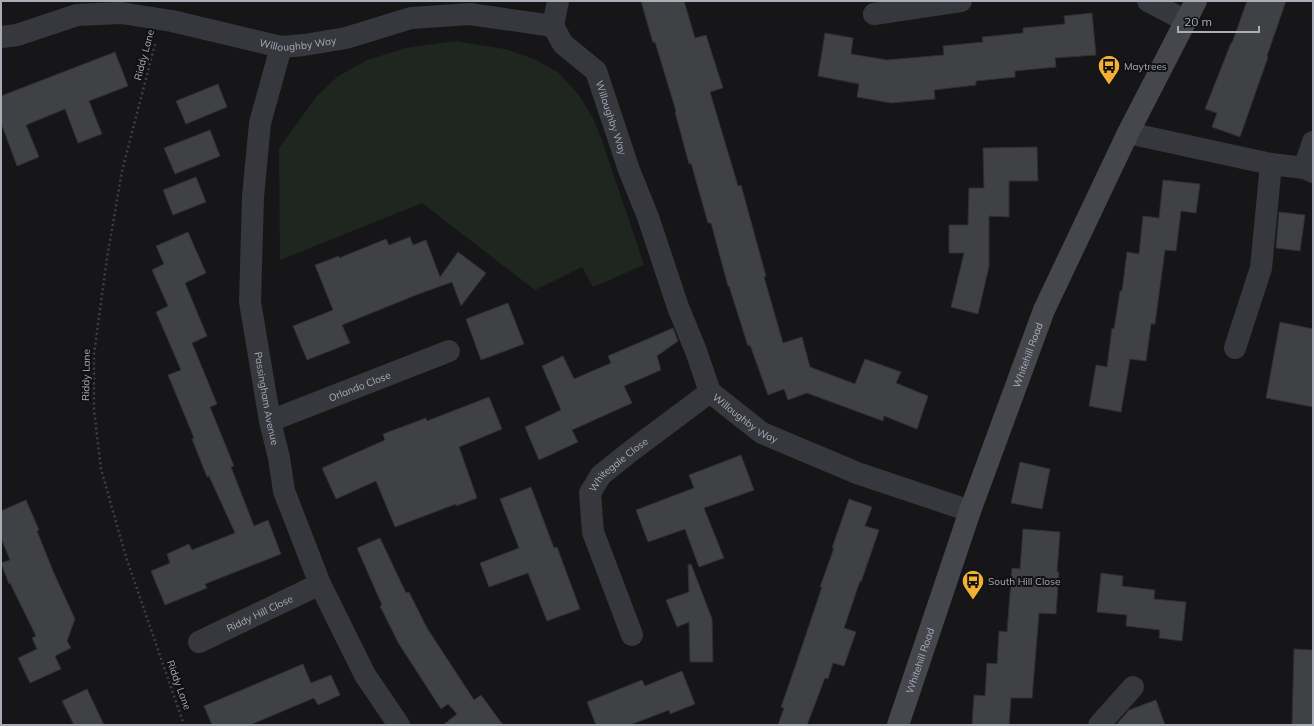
<svg xmlns="http://www.w3.org/2000/svg" width="1314" height="726" viewBox="0 0 1314 726" font-family="Mulish,sans-serif">
<style>
.green{fill:#1e261f}
.building{fill:#404145;stroke:#303034}
.lines{fill:none;stroke-linecap:round;stroke-linejoin:round}
.path{stroke:#3d3f44;stroke-width:2.5;stroke-dasharray:2 3;stroke-linecap:butt}
.street{stroke:#37383d;stroke-width:22}
.secondary{stroke:#45474d;stroke-width:22}
.labels{text-anchor:middle;dominant-baseline:central;stroke-width:4;stroke-linejoin:round;paint-order:stroke}
.street-label{font-size:10px;fill:#a8adb8;stroke:#111113}
.poi-label{font-size:10px;fill:#a8adb8;stroke:#111113;text-anchor:start}
</style>
<rect width="100%" height="100%" fill="#161618"/>
<!-- green -->
<polygon class="green" points="455,41 505,49 534,59 559,73 578,94 593,118 603,143 644,265 593,287 582,267 535,290 422,203 280,260 279,148 317,96 337,77 367,60 406,48"/>
<!-- building -->
<g class="building">
<polygon points="641,1 684,1 695,38 706,35 723,88 710,92 738,186 741,185 766,276 764,277 783,343 802,337 810,367 855,384 865,359 901,372 896,383 928,396 917,429 884,416 883,421 807,393 788,400 784,389 768,395 750,345 748,346 729,286 728,286 711,223 708,223 691,163 689,164 675,112 676,111 655,42 653,43"/>
<polygon points="1247,1 1286,1 1267,56 1268,57 1240,137 1212,127 1217,113 1205,109 1231,43 1232,43"/>
<polygon points="1092,13 1096,55 1055,58 1056,67 1015,71 1015,77 976,81 976,85 934,90 935,99 891,103 857,97 859,84 818,76 825,33 853,38 851,54 887,60 944,55 943,46 983,42 982,37 1023,33 1023,28 1065,24 1064,16"/>
<polygon points="115,52 128,86 89,101 102,134 78,143 65,109 26,125 39,157 17,166 1,123 1,96"/>
<polygon points="218,84 227,107 186,124 176,101"/>
<polygon points="210,130 220,156 175,174 164,148"/>
<polygon points="1037,147 1038,181 1009,181 1009,217 989,216 989,266 978,314 951,307 964,253 949,253 949,225 968,225 969,188 984,188 983,148"/>
<polygon points="196,177 206,202 173,215 163,190"/>
<polygon points="1163,180 1200,184 1196,213 1181,211 1176,251 1165,250 1155,324 1151,324 1146,361 1130,359 1121,412 1089,406 1096,365 1107,367 1112,328 1114,329 1120,291 1122,291 1127,252 1139,254 1143,216 1159,218"/>
<polygon points="1279,212 1305,215 1300,251 1276,248"/>
<polygon points="188,232 206,273 185,283 207,336 192,343 217,404 210,407 234,466 231,467 254,526 268,520 281,554 205,584 207,588 165,605 151,571 170,563 167,554 189,544 192,550 235,533 209,476 207,477 192,439 194,438 168,375 181,370 156,312 168,306 152,270 164,264 156,246"/>
<polygon points="410,237 413,245 426,240 440,277 458,252 486,273 461,306 452,282 416,295 342,325 350,343 307,360 293,326 333,310 315,265 339,256 339,258 386,239 389,245"/>
<polygon points="508,303 524,344 481,360 466,319"/>
<polygon points="1280,322 1313,329 1313,407 1266,398"/>
<polygon points="673,328 678,341 657,356 661,370 624,386 632,403 572,430 578,442 539,460 525,427 561,410 542,366 563,356 574,379 611,363 608,356"/>
<polygon points="489,397 502,429 459,447 477,498 456,506 456,504 395,527 376,481 336,499 322,468 385,440 383,434 426,418 427,421"/>
<polygon points="741,455 754,490 704,508 724,558 699,567 685,529 648,542 636,510 694,488 689,475"/>
<polygon points="1020,462 1050,469 1042,509 1011,503"/>
<polygon points="531,487 554,548 557,547 580,609 547,621 528,573 489,587 480,563 519,548 500,499"/>
<polygon points="849,499 872,507 865,526 879,530 861,582 860,581 844,628 856,632 844,666 833,663 828,679 825,678 807,725 778,725 784,708 781,707 795,667 822,587 820,587 834,548 832,548"/>
<polygon points="26,500 39,530 37,531 53,571 75,619 67,641 71,648 55,656 61,669 30,683 18,658 37,649 32,638 36,636 10,583 9,584 1,563 10,560 1,538 1,511"/>
<polygon points="1023,529 1060,532 1057,572 1059,572 1056,614 1039,613 1032,698 1011,698 1009,725 972,725 974,695 985,696 987,663 997,664 999,631 1007,632 1012,568 1020,569"/>
<polygon points="380,538 406,593 409,592 427,628 474,700 481,695 503,725 443,725 457,714 448,704 441,709 399,644 380,606 382,605 357,548"/>
<polygon points="691,564 712,619 713,662 690,662 689,622 677,627 666,600 689,592 688,565"/>
<polygon points="1101,573 1123,576 1122,586 1155,590 1154,599 1186,602 1182,641 1159,638 1160,630 1126,626 1127,615 1097,612"/>
<polygon points="1294,649 1313,650 1313,725 1292,725"/>
<polygon points="303,664 311,683 331,675 340,695 318,705 314,698 250,725 212,725 204,706"/>
<polygon points="682,671 695,704 670,714 669,710 630,725 596,725 587,702 642,680 645,686"/>
<polygon points="87,689 104,725 74,725 62,701"/>
<polygon points="1156,700 1165,725 1116,725 1129,710"/>
</g>
<g class="lines">
<!-- path -->
<polyline class="path" points="155,44 122,171 107,258 94,354 94,410 101,469 126,557 184,725"/>
<!-- street -->
<g class="street">
<polyline points="1148,1 1186,21"/>
<polyline points="874,14 961,1"/>
<polyline points="553,26 558,1"/>
<path id="s1" d="M1,37L17,35L77,15L121,13L172,21L281,47L304,45L346,38L411,18L470,14L553,26L563,44L596,71L629,170L648,217L678,307L696,351L710,392L762,433L857,473L970,511"/>
<path id="s2" d="M281,47L260,123L253,197L250,302L270,421L279,458L284,491L320,584L365,675L399,725"/>
<polyline points="1128,133 1271,164 1304,168 1313,172"/>
<polyline points="1304,168 1313,142"/>
<polyline points="1235,348 1261,268 1271,164"/>
<path id="s3" d="M270,421L449,351"/>
<path id="s4" d="M632,635L593,532L590,493L601,475L631,451L710,392"/>
<path id="s5" d="M199,642L320,584"/>
<polyline points="1099,725 1133,687"/>
</g>
<!-- secondary -->
<path class="secondary" id="s6" d="M898,725L970,511L1044,310L1128,133L1196,1"/>
</g>
<!-- icons -->
<defs>
<g id="bus-pin" transform="scale(1.15)"><path d="M0 17L-7.5 6A9.5 9.5 0 1 1 7.5 6Z" fill="#f2b134" stroke="#111113"/><path d="M-5-6H5V4H4V6H2V4H-2V6H-4V4H-5ZM-3.5-4V0h7V-4ZM-3.5 1.2v1.5H-2V1.2ZM2 1.2v1.5H3.5V1.2Z" fill="#111"/></g>
</defs>
<g fill-rule="evenodd">
<use href="#bus-pin" x="1109" y="66"/>
<use href="#bus-pin" x="973" y="581"/>
</g>
<g class="labels">
<!-- street labels -->
<g class="street-label">
<text stroke="none"><textPath href="#s1" startOffset="304">Willoughby Way</textPath></text>
<text transform="translate(144 55) rotate(-75)">Riddy Lane</text>
<text stroke="none"><textPath href="#s1" startOffset="676">Willoughby Way</textPath></text>
<text stroke="none"><textPath href="#s6" startOffset="392">Whitehill Road</textPath></text>
<text transform="translate(86 375) rotate(-89)">Riddy Lane</text>
<text stroke="none"><textPath href="#s3" startOffset="96">Orlando Close</textPath></text>
<text stroke="none"><textPath href="#s2" startOffset="356">Passingham Avenue</textPath></text>
<text stroke="none"><textPath href="#s1" startOffset="1012">Willoughby Way</textPath></text>
<text stroke="none"><textPath href="#s4" startOffset="190">Whitegale Close</textPath></text>
<text stroke="none"><textPath href="#s5" startOffset="67">Riddy Hill Close</textPath></text>
<text stroke="none"><textPath href="#s6" startOffset="68">Whitehill Road</textPath></text>
<text transform="translate(179 685) rotate(70)">Riddy Lane</text>
</g>
<!-- poi labels -->
<g class="poi-label">
<text x="1124" y="66">Maytrees</text>
<text x="988" y="581">South Hill Close</text>
</g>
</g>
<!-- border -->
<rect width="1314" height="726" fill="none" stroke="#a8adb8" stroke-width="4"/>
<!-- scale -->
<path d="M1178 26v6h81v-6" fill="none" stroke="#a8adb8" stroke-width="2"/>
<text x="1184" y="26" font-size="12" fill="#a8adb8" stroke="#111113" stroke-width="3" paint-order="stroke">20 m</text>
</svg>
